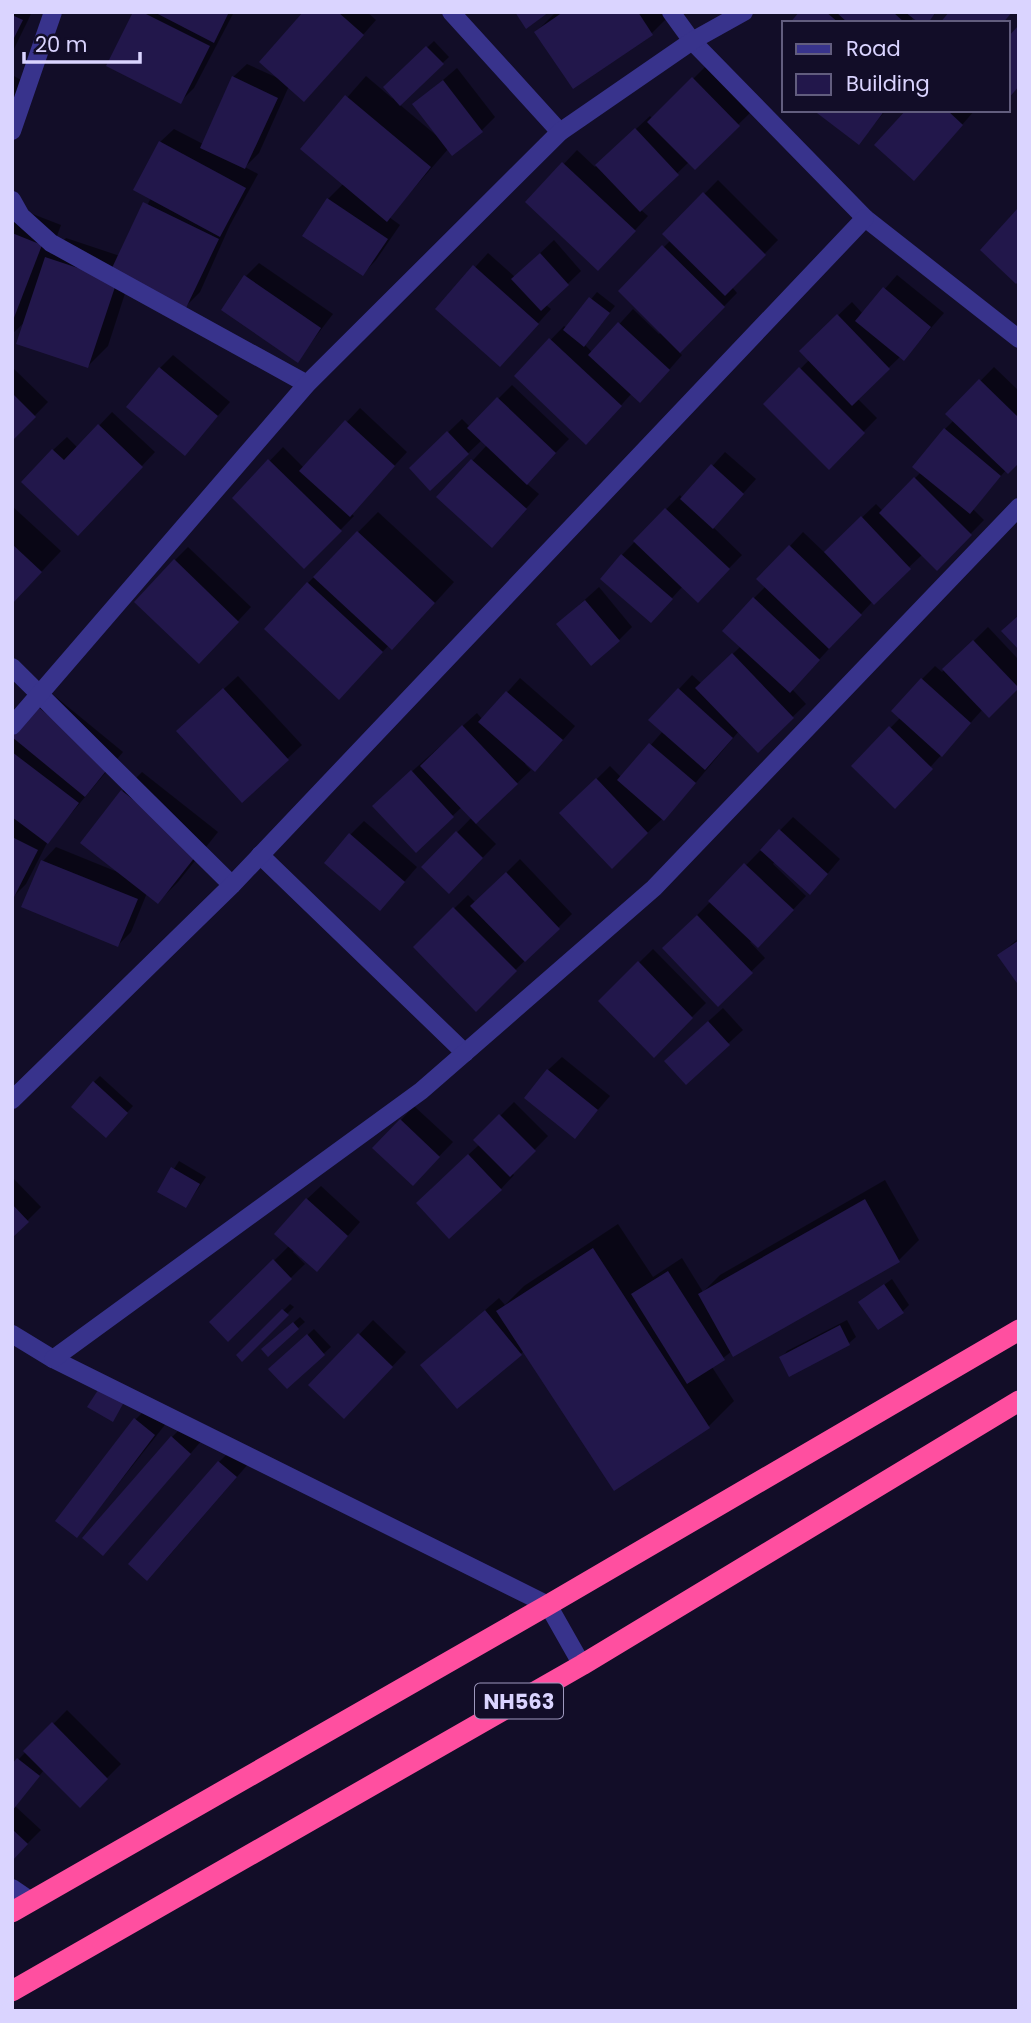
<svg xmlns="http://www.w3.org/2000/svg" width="1031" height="2023" viewBox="0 0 1031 2023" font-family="Poppins,sans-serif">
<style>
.shadow{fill:#0007}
.building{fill:#22174b}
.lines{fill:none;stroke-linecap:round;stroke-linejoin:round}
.minor{stroke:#38338c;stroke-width:18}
.highway{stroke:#ff4fa0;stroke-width:21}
.labels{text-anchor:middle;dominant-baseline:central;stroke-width:7;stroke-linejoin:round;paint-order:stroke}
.shield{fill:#120d28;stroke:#9e98be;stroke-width:2}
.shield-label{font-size:21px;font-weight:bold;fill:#dad4ff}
</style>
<rect width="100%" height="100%" fill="#120d28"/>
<!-- shadow -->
<g class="shadow">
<polygon points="12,12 32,12 12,53"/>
<polygon points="135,12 234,12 194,88 180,102"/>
<polygon points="305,12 367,12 376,20 318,86 289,86 259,153 245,167 258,174 230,225 200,292 186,306 130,278 108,346 88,366 26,321 12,334 12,206 61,225 50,255 66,238 120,256 151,198 160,142 174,129 203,144 233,77 247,64 280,79"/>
<polygon points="556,12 671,12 672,13 652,33 536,32"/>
<polygon points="801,12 937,12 926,23 914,17 909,23 792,23"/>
<polygon points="434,41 449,57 399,104 437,136 415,104 457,68 495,117 482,130 449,148 389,217 400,225 376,260 363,274 328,199 344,183 302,149 366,76 393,99 386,87"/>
<polygon points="707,65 752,111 695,167 690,161 640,209 648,216 612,255 528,202 577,150 595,167 650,116 653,119"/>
<polygon points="12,75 25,82 12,105"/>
<polygon points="821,110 886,110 859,143"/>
<polygon points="908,110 975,110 927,165"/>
<polygon points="718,180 778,240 732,287 737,293 679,352 682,355 654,387 632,393 600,429 516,376 564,326 567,328 597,292 615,306 584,344 593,353 633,309 659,334 662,332 620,291 671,240 665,234"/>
<polygon points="554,240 581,271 546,305 551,309 513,351 437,309 488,253 515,277"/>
<polygon points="259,263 333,314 297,361 246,276"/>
<polygon points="897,275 944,313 904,359 901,356 857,398 877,418 829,467 766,404 809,360 801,351 852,302 863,314"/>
<polygon points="173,355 230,402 185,453 160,368"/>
<polygon points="12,367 48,402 12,439"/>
<polygon points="994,367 1019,391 1019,461 1006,470 973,509 984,520 937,568 923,554 873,601 792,689 806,704 758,750 739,731 677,805 612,866 561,814 610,766 622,778 663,731 651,719 692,675 702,684 741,646 754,598 766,586 759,579 790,546 803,532 825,553 876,504 883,511 921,472 945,429 954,420 948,414"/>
<polygon points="512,385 569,439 526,483 539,494 505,532 439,497 487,445 482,440 430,489 411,468 462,419 470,427"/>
<polygon points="360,408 407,452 351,513 354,516 304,567 234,498 283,447 304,468"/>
<polygon points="112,412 155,452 91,520 53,450 67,437 78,448"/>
<polygon points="725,452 756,479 713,527 742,555 698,600 683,586 664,607 622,555 680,495 683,499"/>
<polygon points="12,506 61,551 12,603"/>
<polygon points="378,512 454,582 412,628 389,645 359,677 308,583"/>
<polygon points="188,547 251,607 213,648 175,560"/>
<polygon points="599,587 632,627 619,640 558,624"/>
<polygon points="988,627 1019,660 1019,686 989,715 983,709 895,806 853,766 901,717 922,679 935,666 942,672"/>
<polygon points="238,676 302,745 242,801 192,718"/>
<polygon points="520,678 575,726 549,756 527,762 525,764 531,770 475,823 496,844 449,892 424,867 472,817 462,807 416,850 388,793 477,713 483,720"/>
<polygon points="51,693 123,752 48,841 26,884 13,897 12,735"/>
<polygon points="142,772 218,832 178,882 158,902 147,893 131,932 118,945 24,906 43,861 56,847 120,873 122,792"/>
<polygon points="793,817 840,859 823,879 775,861 773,864 806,896 772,932 750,942 765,958 718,1004 665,948"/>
<polygon points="364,821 417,867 393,895 350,835"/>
<polygon points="520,859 572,914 476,1009 415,947 468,895 476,903"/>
<polygon points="1019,938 1019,983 999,955"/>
<polygon points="653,949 706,1003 654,1055 600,1001"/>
<polygon points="723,1008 743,1030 686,1082 680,1047"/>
<polygon points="562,1057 610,1096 575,1136 548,1070"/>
<polygon points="100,1076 133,1106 112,1129 94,1082"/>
<polygon points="514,1102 548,1136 512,1173 514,1175 501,1189 431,1189 480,1144 476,1140"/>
<polygon points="414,1106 453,1142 426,1170 401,1120"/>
<polygon points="179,1161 206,1177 186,1206 160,1191"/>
<polygon points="12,1177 41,1207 12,1236"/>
<polygon points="885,1180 919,1240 899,1260 734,1355 732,1351 712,1367 734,1401 709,1426 614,1489 524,1351 457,1407 422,1365 499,1298 505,1305 524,1286 618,1224 653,1277 682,1258 703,1292 720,1275"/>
<polygon points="321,1186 360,1222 330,1256 295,1250 293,1252 305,1264 228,1339 212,1322 290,1245 307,1199"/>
<polygon points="892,1279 909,1305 902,1312 861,1302"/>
<polygon points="290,1304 294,1307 242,1359 238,1355"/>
<polygon points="300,1317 305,1322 298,1328 270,1343"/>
<polygon points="373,1320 406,1352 357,1403 311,1385"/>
<polygon points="847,1320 856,1337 849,1343 790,1375 781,1358 787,1351"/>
<polygon points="314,1329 331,1347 287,1387 277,1363"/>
<polygon points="149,1406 168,1421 77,1536 135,1420"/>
<polygon points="185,1424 203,1439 116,1540 172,1437"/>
<polygon points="232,1449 249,1463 161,1565 219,1462"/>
<polygon points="67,1710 121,1764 80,1805 44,1770 15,1806 41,1830 12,1859 12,1766"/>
</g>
<!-- building -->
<g class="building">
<polygon points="133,12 142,12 210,46 181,104 106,66"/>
<polygon points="154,12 229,12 214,43"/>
<polygon points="303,12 338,12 364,35 304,102 259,62"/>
<polygon points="515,12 549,12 526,29"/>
<polygon points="563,12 638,12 653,35 573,89 534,32"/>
<polygon points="799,12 826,12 839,23 790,23"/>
<polygon points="836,12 893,12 905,23 848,23"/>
<polygon points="905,12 936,12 928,23 919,23"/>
<polygon points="949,12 1012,12 1003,23 940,23"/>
<polygon points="12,15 23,20 12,42"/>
<polygon points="1019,25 1019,86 1008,99 1008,37"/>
<polygon points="426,46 444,64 400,106 383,87"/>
<polygon points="232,76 278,98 245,169 200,148"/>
<polygon points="692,77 740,126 695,170 647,122"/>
<polygon points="443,80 483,132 452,156 412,104"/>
<polygon points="345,95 431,167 387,222 300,149"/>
<polygon points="819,110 885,110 859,145 817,113"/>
<polygon points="906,110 947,110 963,125 914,181 874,145"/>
<polygon points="635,128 679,175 640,212 595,165"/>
<polygon points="159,141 246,188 220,237 133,190"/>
<polygon points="562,162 636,231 598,271 525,202"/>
<polygon points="703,192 766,255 725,296 662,234"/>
<polygon points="327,198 388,239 363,276 302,236"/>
<polygon points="143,202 219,239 186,308 111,270"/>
<polygon points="1019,207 1019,281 1016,284 980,250"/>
<polygon points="12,233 42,245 12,323"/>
<polygon points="662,245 725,307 680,353 618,291"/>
<polygon points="540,253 569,285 541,311 511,279"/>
<polygon points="45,257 117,281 88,368 16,344"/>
<polygon points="473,265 539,324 500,367 435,309"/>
<polygon points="244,275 321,328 298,363 221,310"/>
<polygon points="883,287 931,327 904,361 855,321"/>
<polygon points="589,297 610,313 584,347 563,330"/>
<polygon points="837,314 890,369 852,406 799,351"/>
<polygon points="618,322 670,370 640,403 588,355"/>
<polygon points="549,338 622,406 586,445 514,376"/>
<polygon points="159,367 218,416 185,456 126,407"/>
<polygon points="799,367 865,433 829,470 763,404"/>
<polygon points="979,379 1019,418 1019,463 1008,474 945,414"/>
<polygon points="12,393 36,417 12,441"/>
<polygon points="497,397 556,453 527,485 467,428"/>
<polygon points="345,420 395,466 350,517 299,471"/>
<polygon points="98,424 143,467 78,536 21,482 52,449 64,460"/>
<polygon points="944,428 1001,476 970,514 912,467"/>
<polygon points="447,431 469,454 430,491 409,468"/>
<polygon points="268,459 342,531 304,569 232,498"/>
<polygon points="471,459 527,509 492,548 436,497"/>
<polygon points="711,464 744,494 713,529 680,499"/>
<polygon points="914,477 972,535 937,571 879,513"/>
<polygon points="665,508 730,569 698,603 633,541"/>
<polygon points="861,516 911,569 874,605 824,552"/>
<polygon points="357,531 435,603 392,650 313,577"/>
<polygon points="12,544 42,572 12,604"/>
<polygon points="789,545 862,615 829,649 756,579"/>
<polygon points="621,554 673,599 651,623 600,579"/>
<polygon points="174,559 239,622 199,664 134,602"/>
<polygon points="307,582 383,652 339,700 264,629"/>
<polygon points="753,597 820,660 790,693 722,631"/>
<polygon points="585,600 620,641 591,666 556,624"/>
<polygon points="1019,615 1019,650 1001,631"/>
<polygon points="973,640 1019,688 989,718 942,669"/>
<polygon points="732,653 794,718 758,753 695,688"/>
<polygon points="921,678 971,723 942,757 891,711"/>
<polygon points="223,688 289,760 242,803 176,731"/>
<polygon points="678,688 733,738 705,770 648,720"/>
<polygon points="506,691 563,740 535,772 478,722"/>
<polygon points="37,706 110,766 85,797 12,737"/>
<polygon points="462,725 518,784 476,824 420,766"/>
<polygon points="889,726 933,769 895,809 851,766"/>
<polygon points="649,743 696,783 664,821 617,780"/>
<polygon points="12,752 79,803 48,844 12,817"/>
<polygon points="411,770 454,817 416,853 372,806"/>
<polygon points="596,778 648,833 612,869 559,813"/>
<polygon points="121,790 199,852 158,904 80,843"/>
<polygon points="779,829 828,874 810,895 760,850"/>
<polygon points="456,831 483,858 449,894 421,867"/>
<polygon points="349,833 405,882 380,911 324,863"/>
<polygon points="12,837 38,850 12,901"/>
<polygon points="41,860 138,899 118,947 21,907"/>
<polygon points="744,863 794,910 758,948 708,901"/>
<polygon points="506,872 560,929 525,962 470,906"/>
<polygon points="453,907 517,971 476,1012 413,947"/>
<polygon points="697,915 753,973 718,1007 662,948"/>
<polygon points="1019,940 1019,986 997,955"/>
<polygon points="638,961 693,1018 654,1058 598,1001"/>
<polygon points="708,1021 730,1045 686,1085 664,1061"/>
<polygon points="547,1069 598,1110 575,1139 524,1098"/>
<polygon points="93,1081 128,1113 106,1138 71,1107"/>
<polygon points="499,1114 536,1151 510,1177 473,1140"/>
<polygon points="400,1119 440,1157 413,1186 372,1148"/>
<polygon points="468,1154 502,1190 449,1239 416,1203"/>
<polygon points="171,1167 200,1184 186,1208 157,1192"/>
<polygon points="306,1198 348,1236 317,1272 274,1234"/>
<polygon points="865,1199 900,1262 733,1357 698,1294"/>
<polygon points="12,1204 29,1222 12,1238"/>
<polygon points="593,1248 710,1428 614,1491 496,1311"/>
<polygon points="273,1259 292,1279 228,1342 209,1322"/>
<polygon points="668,1271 725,1360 687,1384 631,1294"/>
<polygon points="884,1284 904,1313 878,1330 858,1302"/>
<polygon points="282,1309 289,1315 242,1362 236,1355"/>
<polygon points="485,1310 522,1355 457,1409 420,1365"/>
<polygon points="293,1322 299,1329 268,1357 261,1349"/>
<polygon points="840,1325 850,1345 789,1377 779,1357"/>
<polygon points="358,1333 393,1367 344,1419 308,1385"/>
<polygon points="307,1334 325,1355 287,1389 268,1369"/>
<polygon points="100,1387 124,1402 113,1422 87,1407"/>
<polygon points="134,1418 155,1435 77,1538 55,1521"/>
<polygon points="171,1436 191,1454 103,1556 82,1538"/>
<polygon points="218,1461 237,1477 147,1581 128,1564"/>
<polygon points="52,1722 108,1779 80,1808 23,1751"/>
<polygon points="17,1758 40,1776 12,1811 12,1764"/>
<polygon points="12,1829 28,1844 12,1861"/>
</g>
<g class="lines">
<!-- minor -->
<g class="minor">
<polyline points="451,12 560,132"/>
<polyline points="671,12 692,41 865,218 1019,339"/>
<polyline points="12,131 53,12"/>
<polyline points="12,200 21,216 51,243 307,384"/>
<polyline points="12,667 232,885"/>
<polyline points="12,726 307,384 560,132 692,41 744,12"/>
<polyline points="260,855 465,1053"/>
<polyline points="12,1100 232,885 865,218"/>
<polyline points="12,1334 53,1359 548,1605 582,1665"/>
<polyline points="53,1359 421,1091 654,888 1019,507"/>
<polyline points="12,1888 31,1901"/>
</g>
<!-- highway -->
<g class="highway">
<polyline points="12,1912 548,1605 1019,1330"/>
<polyline points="12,1991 582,1665 1019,1401"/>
</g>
</g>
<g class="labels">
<!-- shield labels -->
<rect class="shield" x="475" y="1683.5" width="88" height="35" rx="5"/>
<g class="shield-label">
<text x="519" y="1701">NH563</text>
</g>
</g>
<!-- border -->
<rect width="1031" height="2023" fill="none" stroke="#dad4ff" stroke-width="28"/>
<!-- legend -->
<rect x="782" y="21" width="228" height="91" fill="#120d28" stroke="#625d7e" stroke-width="2"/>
<rect x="796" y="44" width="35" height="10" fill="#38338c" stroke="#625d7e" stroke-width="2"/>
<text x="846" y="56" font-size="21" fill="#dad4ff">Road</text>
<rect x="796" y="74" width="35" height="21" fill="#22174b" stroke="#625d7e" stroke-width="2"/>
<text x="846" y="91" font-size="21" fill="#dad4ff">Building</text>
<!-- scale -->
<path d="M24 52v10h116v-10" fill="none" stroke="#dad4ff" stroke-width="3.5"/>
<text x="35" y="52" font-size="21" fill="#dad4ff" stroke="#120d28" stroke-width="5" paint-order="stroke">20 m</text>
</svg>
